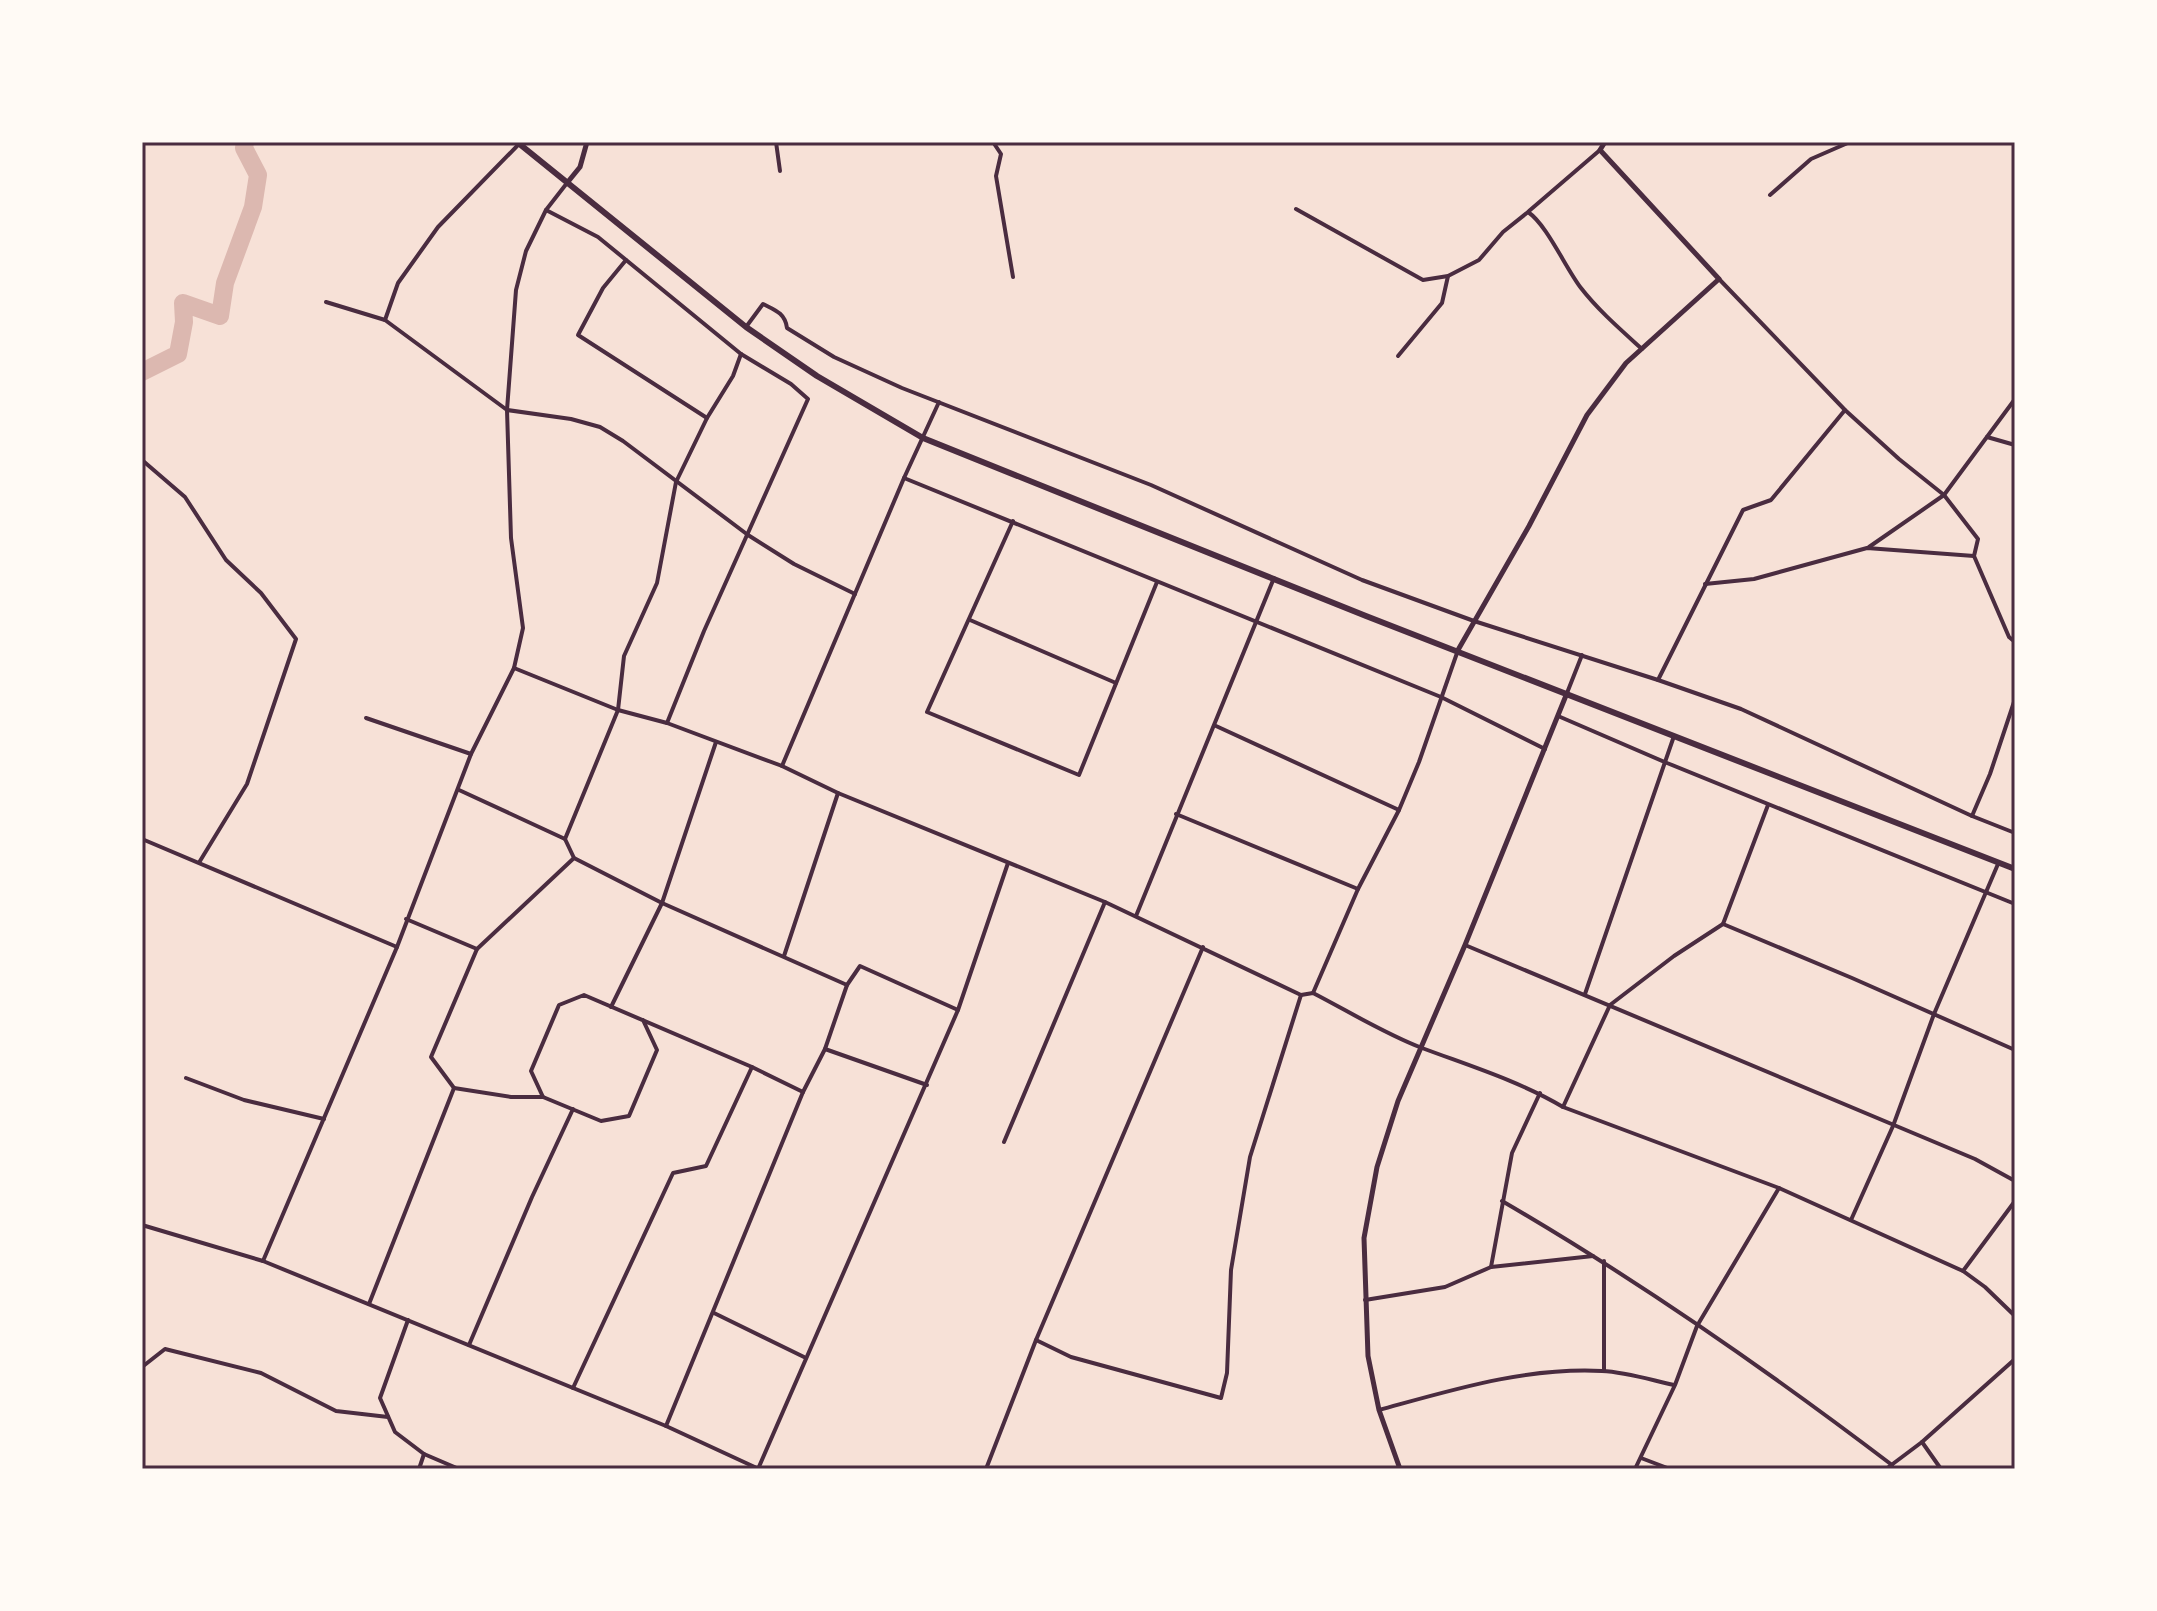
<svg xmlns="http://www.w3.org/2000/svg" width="2157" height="1611" viewBox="0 0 2157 1611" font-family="'Varela Round',sans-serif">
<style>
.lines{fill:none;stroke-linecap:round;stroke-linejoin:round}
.river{stroke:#dcb8b0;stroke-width:18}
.minor{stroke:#4a2c40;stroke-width:4}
.tertiary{stroke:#4a2c40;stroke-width:5}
.secondary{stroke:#4a2c40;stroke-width:6}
.neatline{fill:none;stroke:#4a2c40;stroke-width:3}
</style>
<rect width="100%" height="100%" fill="#f7e1d7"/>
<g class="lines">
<!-- river -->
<polyline class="river" points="142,372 178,354 184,322 183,303 220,316 225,283 253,207 258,175 244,148 245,142"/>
<!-- minor -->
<g class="minor">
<polyline points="776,142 780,171"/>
<polyline points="993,142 1001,154 996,176 1013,277"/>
<polyline points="1770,195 1811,159 1850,142"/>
<path d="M1296,209L1423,280L1448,276L1479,260L1503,232L1528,212C1547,225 1565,267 1581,288C1598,310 1621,330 1642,349"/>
<polyline points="546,210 598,237 741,354 791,384 808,399 704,631 667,723"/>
<polyline points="1529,211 1600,150"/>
<polyline points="626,260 603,288 578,335 707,418"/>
<polyline points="1719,279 1845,410 1899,459 1944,495 1978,539 1974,556 2009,637 2015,642"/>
<polyline points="326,302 385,320 507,410 571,419 600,427 623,441 748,535 794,564 855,594"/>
<polyline points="385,320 398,283 438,227 519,144"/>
<path d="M746,327L763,304C775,310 785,313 787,328L834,357L902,388L1151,485L1362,580L1474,621L1658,680L1741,709L1972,816L2015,833"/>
<polyline points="1398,356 1442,303 1448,276"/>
<polyline points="1987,437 2015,445"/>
<polyline points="142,460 185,497 226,560 261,593 296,639 247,784 200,861"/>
<polyline points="904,478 1441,697 1545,749"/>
<polyline points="1013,521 927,712 1079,775 1157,582"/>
<polyline points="1869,547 1944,495 2015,399"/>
<polyline points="1705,584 1754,579 1867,548 1974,556"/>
<polyline points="970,620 1116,683"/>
<path d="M514,668L618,710L667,723L782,766L838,793L1105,902L1301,995L1313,993C1348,1011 1385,1034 1422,1048C1470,1066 1519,1081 1563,1107L1779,1188L1963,1271L1985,1287L2015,1316"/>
<polyline points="1658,680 1743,510 1771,500 1845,410"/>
<polyline points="1567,693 1582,655"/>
<polyline points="1558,716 1667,763 2015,904"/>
<polyline points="366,718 471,754"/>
<polyline points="1216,726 1399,810"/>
<polyline points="782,766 904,478 939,402"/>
<polyline points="459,790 565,839 574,858 662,903 847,985 860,966 958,1010"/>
<polyline points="1768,805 1723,924 1852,978 2015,1050"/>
<polyline points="1176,814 1358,889"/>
<polyline points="1972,816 1990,774 2015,699"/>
<polyline points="142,839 397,947"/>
<polyline points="565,839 618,710 624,656 657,583 676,482 707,418 733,376 741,354"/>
<polyline points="1136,916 1274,578"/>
<polyline points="406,919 477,949"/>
<polyline points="1465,945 1975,1159 2015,1181"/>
<polyline points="784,956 838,793"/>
<polyline points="1313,993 1358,889 1399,810 1419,762 1457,653"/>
<polyline points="1585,994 1674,736"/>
<polyline points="611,1007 662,903 716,742"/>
<polyline points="643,1020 657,1050 629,1116 601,1121 543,1097 531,1071 559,1005 584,995 752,1067 803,1092"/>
<polyline points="825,1049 927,1085"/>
<polyline points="186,1078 244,1100 324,1119"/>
<polyline points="454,1088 431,1057 477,949 574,858"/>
<polyline points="1563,1107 1610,1005 1674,956 1723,924"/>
<polyline points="1004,1142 1105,902"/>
<path d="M1502,1201C1638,1280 1767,1370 1892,1465"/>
<polyline points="1851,1220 1893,1126 1934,1014 1998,864"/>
<polyline points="142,1225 263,1261 666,1426 759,1469"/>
<polyline points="263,1261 397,947 471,754 514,668 523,628 511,538 507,410 516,290 526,251 546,210 567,183"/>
<polyline points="1491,1267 1512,1153 1540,1093"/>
<polyline points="1963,1271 2015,1201"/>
<polyline points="1365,1300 1445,1287 1491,1267 1593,1256"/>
<polyline points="369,1304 454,1088 511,1097 543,1097"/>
<polyline points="714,1313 804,1357"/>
<polyline points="408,1320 380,1398 395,1432 424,1454 459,1469"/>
<polyline points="1036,1340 1071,1357 1221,1398 1227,1373 1231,1270 1250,1157 1301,995"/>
<polyline points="469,1345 532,1197 573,1109"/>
<polyline points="142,1367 165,1349 261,1373 336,1411 388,1417"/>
<polyline points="1604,1370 1604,1261"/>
<polyline points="573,1388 673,1173 706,1166 752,1067"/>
<path d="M1379,1410C1452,1390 1525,1367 1602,1371C1626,1372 1651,1380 1674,1385"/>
<polyline points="666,1426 803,1092 825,1049 847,985"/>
<polyline points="1922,1442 1941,1469"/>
<polyline points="1641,1458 1670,1469"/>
<polyline points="419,1469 424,1454"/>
<polyline points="758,1469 958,1010 1008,863"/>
<polyline points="986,1469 1036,1340 1203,947"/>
<polyline points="1635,1469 1675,1385 1697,1326 1779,1188"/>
<polyline points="1886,1469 1922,1442 2015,1359"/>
</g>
<!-- tertiary -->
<g class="tertiary">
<polyline points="567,183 580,167 587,142"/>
<polyline points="1458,650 1529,526 1587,415 1626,363 1719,279 1600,150 1605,142"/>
<polyline points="1400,1469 1379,1410 1368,1356 1364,1238 1377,1167 1398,1101 1465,945 1567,693"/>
</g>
<!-- secondary -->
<polyline class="secondary" points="517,142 746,327 817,376 923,438 1366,616 2015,869"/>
</g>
<!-- border -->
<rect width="2157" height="1611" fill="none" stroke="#fffaf5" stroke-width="288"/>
<rect x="144" y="144" width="1869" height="1323" class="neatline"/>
</svg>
